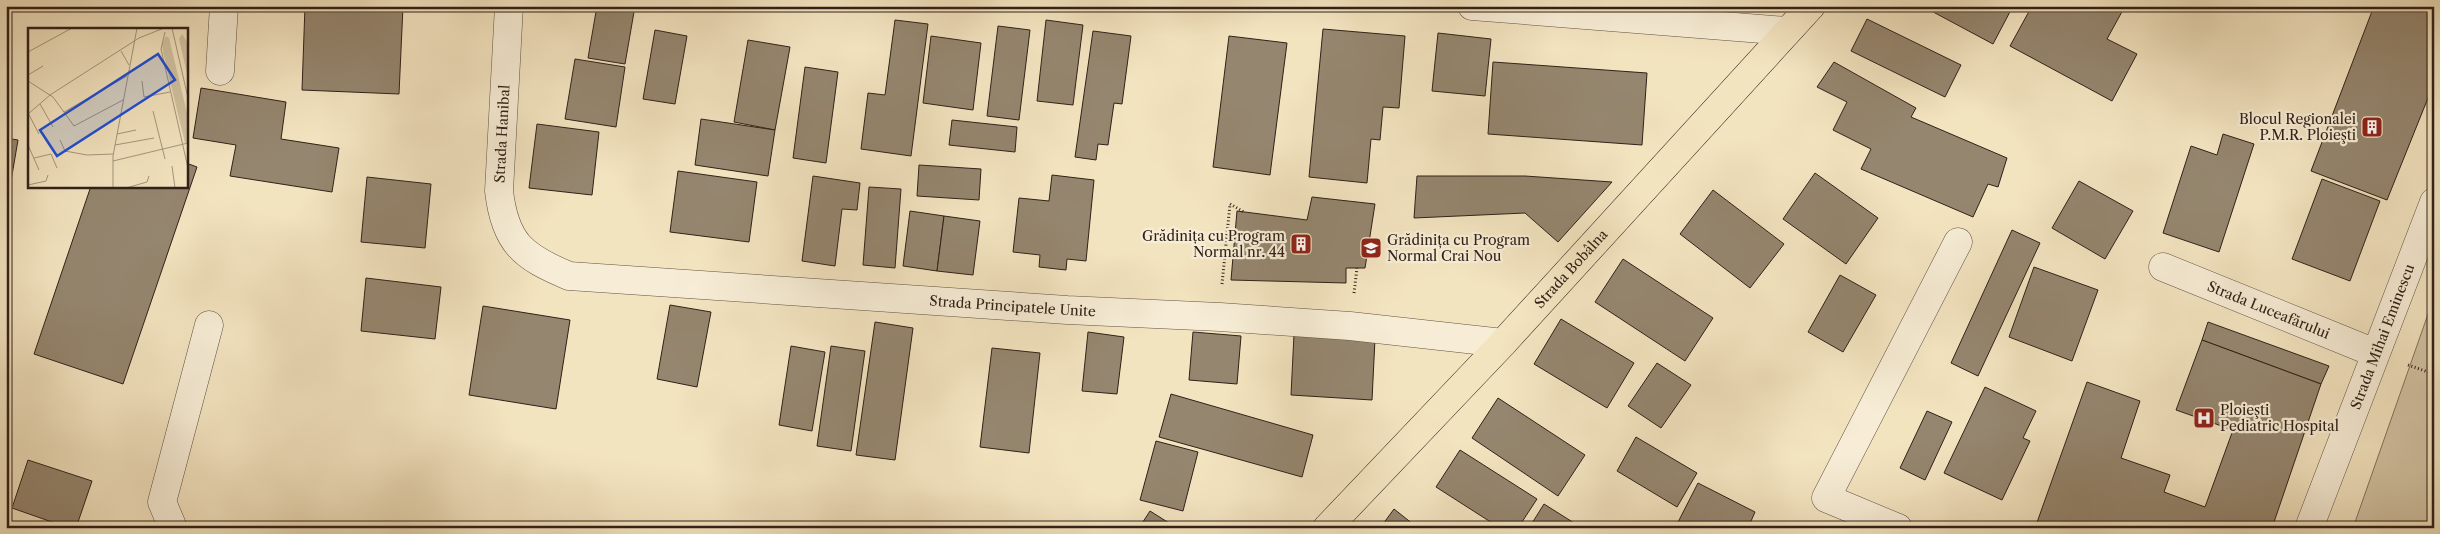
<svg xmlns="http://www.w3.org/2000/svg" width="2440" height="534" viewBox="0 0 2440 534" font-family="'Libre Caslon Text',serif">
<style>
.green{fill:#d2c3a3;stroke:#81725e}
.building{fill:#95866f;stroke:#302118}
.lines{fill:none;stroke-linecap:round;stroke-linejoin:round}
.minor-casing{stroke:#615242;stroke-width:29}
.major-casing{stroke:#302118;stroke-width:29}
.path{stroke:#302118;stroke-width:3;stroke-dasharray:1 2.5;stroke-linecap:butt}
.minor{stroke:#f7edd6;stroke-width:28}
.major{stroke:#f3e4c0;stroke-width:28}
.labels{text-anchor:middle;dominant-baseline:central;stroke-width:4.5;stroke-linejoin:round;paint-order:stroke}
.poi-label{font-size:14px;fill:#302118;stroke:#f7edd6;text-anchor:end}
.street-label{font-size:14px;fill:#302118;stroke:#f7edd6}
.inset-road{fill:none;stroke:#a5967d;stroke-width:1}
.view{fill:#1d4ed8;fill-opacity:0.15;stroke:#1d4ed8;stroke-width:2.5}
.inset-edge{fill:none;stroke:#302118;stroke-width:2.5}
</style>
<rect width="100%" height="100%" fill="#f3e4c0"/>
<filter id="stains"><feTurbulence type="fractalNoise" baseFrequency=".004" numOctaves="4"/><feColorMatrix values="0 0 0 0 .2 0 0 0 0 .09 0 0 0 0 .02 0 0 0 .5 -.17"/></filter>
<radialGradient id="worn" r=".72"><stop offset=".6" stop-color="#630" stop-opacity="0"/><stop offset="1" stop-color="#630" stop-opacity=".3"/></radialGradient>
<!-- green -->
<polygon class="green" points="2434,297 2434,528 2353,528"/>
<!-- building -->
<g class="building">
<polygon points="305,6 403,6 399,94 302,90"/>
<polygon points="597,6 635,6 625,64 588,58"/>
<polygon points="1922,6 2013,6 1993,44"/>
<polygon points="2032,6 2124,8 2107,39 2137,54 2112,101 2010,46"/>
<polygon points="2374,6 2434,6 2434,83 2387,200 2311,171"/>
<polygon points="1867,19 1961,65 1945,97 1851,51"/>
<polygon points="895,20 928,24 911,156 861,149 868,93 885,95"/>
<polygon points="1046,20 1083,25 1073,105 1037,101"/>
<polygon points="998,26 1030,30 1019,120 987,116"/>
<polygon points="1323,29 1405,36 1399,108 1383,107 1380,140 1371,139 1367,183 1309,177"/>
<polygon points="655,30 687,36 675,104 643,99"/>
<polygon points="1093,31 1131,36 1122,104 1114,103 1108,145 1098,144 1096,160 1075,157"/>
<polygon points="1438,33 1491,39 1485,96 1432,91"/>
<polygon points="931,36 981,43 973,110 923,103"/>
<polygon points="1229,36 1287,43 1270,175 1213,167"/>
<polygon points="748,40 790,47 775,130 734,122"/>
<polygon points="575,59 625,67 616,127 565,119"/>
<polygon points="1493,62 1647,73 1642,145 1488,134"/>
<polygon points="1834,62 1916,108 1911,117 2007,158 1998,187 1988,184 1973,217 1861,169 1871,149 1833,130 1847,102 1817,87"/>
<polygon points="805,67 838,72 826,163 793,158"/>
<polygon points="201,88 286,102 281,139 339,148 332,192 230,176 236,145 193,138"/>
<polygon points="701,119 775,130 768,176 695,165"/>
<polygon points="952,120 1017,127 1015,152 949,145"/>
<polygon points="537,124 599,132 592,195 529,188"/>
<polygon points="2223,134 2254,144 2219,252 2163,233 2191,146 2217,155"/>
<polygon points="6,138 18,140 10,187 6,187"/>
<polygon points="186,163 197,167 123,384 34,354 91,186 186,186"/>
<polygon points="919,165 981,169 979,200 917,196"/>
<polygon points="678,171 757,182 749,242 670,232"/>
<polygon points="1815,173 1878,218 1846,264 1783,219"/>
<polygon points="1052,175 1094,180 1086,261 1067,259 1066,270 1039,267 1040,255 1013,252 1019,198 1049,201"/>
<polygon points="813,176 860,183 857,210 842,209 835,266 802,261"/>
<polygon points="1417,176 1525,176 1612,182 1558,242 1525,213 1414,218"/>
<polygon points="367,177 431,184 425,248 361,242"/>
<polygon points="2322,179 2380,201 2350,281 2292,259"/>
<polygon points="2079,181 2133,211 2105,259 2052,228"/>
<polygon points="869,187 901,189 895,268 863,265"/>
<polygon points="1713,190 1784,244 1750,288 1680,234"/>
<polygon points="1312,197 1375,204 1365,268 1346,268 1346,283 1231,280 1237,211 1307,220"/>
<polygon points="910,211 944,216 937,271 903,266"/>
<polygon points="944,216 980,221 973,275 937,271"/>
<polygon points="2012,230 2040,243 1978,376 1951,363"/>
<polygon points="1623,259 1713,318 1685,361 1595,302"/>
<polygon points="2034,267 2098,290 2072,361 2009,337"/>
<polygon points="1840,275 1876,295 1843,352 1808,332"/>
<polygon points="366,278 441,287 435,339 361,331"/>
<polygon points="670,305 711,312 697,387 657,379"/>
<polygon points="483,306 570,320 556,409 469,395"/>
<polygon points="1561,319 1634,363 1607,408 1534,364"/>
<polygon points="875,322 913,328 895,460 856,455"/>
<polygon points="2208,322 2329,366 2321,384 2202,340"/>
<polygon points="1088,332 1124,337 1117,394 1082,391"/>
<polygon points="1193,332 1241,336 1237,384 1189,380"/>
<polygon points="1294,334 1375,339 1372,400 1291,395"/>
<polygon points="2202,340 2321,384 2272,528 2035,528 2087,382 2140,401 2121,458 2170,475 2164,492 2205,507 2233,430 2176,410"/>
<polygon points="791,346 825,352 812,431 779,425"/>
<polygon points="831,346 865,351 851,451 817,446"/>
<polygon points="992,348 1040,353 1029,453 980,447"/>
<polygon points="1657,363 1691,385 1661,428 1628,406"/>
<polygon points="1985,387 2036,411 2023,438 2030,441 2002,500 1944,473"/>
<polygon points="1171,394 1313,435 1302,477 1159,437"/>
<polygon points="1498,398 1585,455 1558,496 1472,438"/>
<polygon points="1927,411 1952,422 1925,480 1900,468"/>
<polygon points="1636,437 1697,473 1677,507 1617,471"/>
<polygon points="1156,441 1198,452 1183,511 1140,500"/>
<polygon points="1460,450 1537,499 1518,528 1500,528 1436,487"/>
<polygon points="28,460 92,481 76,528 69,528 12,508"/>
<polygon points="1698,483 1755,512 1748,528 1675,528"/>
<polygon points="1544,504 1582,528 1529,528"/>
<polygon points="1394,509 1418,528 1380,528"/>
<polygon points="1150,511 1177,528 1139,528"/>
</g>
<g class="lines">
<!-- minor casing -->
<g class="minor-casing">
<g id="minor">
<path id="s1" d="M509,6L499,191C505,243 523,257 569,276L1067,310L1220,317L1350,326L1503,343"/>
<polyline points="1472,6 1787,31"/>
<polyline points="220,71 224,6"/>
<path id="s2" d="M2163,267L2375,353"/>
<polyline points="173,528 162,502 209,325"/>
<polyline points="1898,528 1826,498 1958,242"/>
<path id="s3" d="M2309,528L2434,202"/>
</g>
</g>
<!-- major casing -->
<g class="major-casing">
<g id="major">
<path id="s4" d="M1327,528L1503,343L1811,6"/>
</g>
</g>
<!-- path -->
<g class="path">
<polyline points="1222,284 1230,204 1244,212"/>
<polyline points="1354,293 1357,268"/>
<polyline points="2408,365 2434,374"/>
</g>
<!-- minor -->
<use href="#minor" class="minor"/>
<!-- major -->
<use href="#major" class="major"/>
</g>
<!-- icons -->
<defs>
<g id="building-square" transform="scale(1.125)"><rect x="-9" y="-9" width="18" height="18" rx="4" fill="#8f2418" stroke="#f7edd6"/><path d="M-4-6H4V6H1V3H-1V6H-4ZM-2.5-4.3h1.7v1.8h-1.7ZM.8-4.3h1.7v1.8H.8ZM-2.5-1h1.7V.8h-1.7ZM.8-1h1.7V.8H.8Z" fill="#fff"/></g>
<g id="school-square" transform="scale(1.125)"><rect x="-9" y="-9" width="18" height="18" rx="4" fill="#8f2418" stroke="#f7edd6"/><path d="M0-5L7-2L0 1L-7-2ZM-4 1L0 2.5L4 1V4Q0 6-4 4Z" fill="#fff"/></g>
<g id="hospital-square" transform="scale(1.125)"><rect x="-9" y="-9" width="18" height="18" rx="4" fill="#8f2418" stroke="#f7edd6"/><path d="M-5-5h3v3.5h4V-5h3V5h-3V1.5h-4V5h-3Z" fill="#fff"/></g>
</defs>
<g fill-rule="evenodd">
<use href="#building-square" x="2372" y="127"/>
<use href="#building-square" x="1301" y="244"/>
<use href="#school-square" x="1371" y="248"/>
<use href="#hospital-square" x="2204" y="418"/>
</g>
<g class="labels">
<!-- poi labels -->
<g class="poi-label">
<text x="2356" y="119">Blocul Regionalei<tspan x="2356" dy="16">P.M.R. Ploieşti</tspan></text>
<text x="1285" y="236">Grădinița cu Program<tspan x="1285" dy="16">Normal nr. 44</tspan></text>
<text x="1387" y="240" text-anchor="start">Grădinița cu Program<tspan x="1387" dy="16">Normal Crai Nou</tspan></text>
<text x="2220" y="410" text-anchor="start">Ploieşti<tspan x="2220" dy="16">Pediatric Hospital</tspan></text>
</g>
<!-- street labels -->
<g class="street-label">
<text transform="translate(502 134) rotate(-87)">Strada Hanibal</text>
<text stroke="none"><textPath href="#s4" startOffset="356">Strada Bobâlna</textPath></text>
<text stroke="none"><textPath href="#s1" startOffset="748">Strada Principatele Unite</textPath></text>
<text stroke="none"><textPath href="#s2" startOffset="114">Strada Luceafărului</textPath></text>
<text stroke="none"><textPath href="#s3" startOffset="205">Strada Mihai Eminescu</textPath></text>
</g>
</g>
<!-- overview -->
<g transform="translate(28 28)">
<rect width="160" height="160" fill="#f3e4c0"/>
<path d="M154,6L160,15V50L151,11ZM138,8L141,10L160,89V114L157,115L135,24L134,16Z" fill="#d2c3a3"/>
<path class="inset-road" d="M144,0L160,70M137,4L133,21L160,140M93,23L101,37M0,24L44,0M0,47L15,38M0,53L25,69L46,98L95,72M114,53L116,69L142,64M12,76L25,99M125,83L137,131M36,84L99,48M0,85L11,106M0,86L22,67L111,10L136,0M89,106L108,102M32,112L37,123L59,127L85,126M0,117L11,142M87,117L126,110M6,130L23,126L29,140M85,133L160,115M144,138L147,160M0,157L18,153L20,147M85,160V128L109,0M98,160L119,154L121,148"/>
<path class="view" d="M130,26L147,52L29,128L12,102Z"/>
<rect width="160" height="160" class="inset-edge"/>
</g>
<!-- margin -->
<rect width="2440" height="534" fill="none" stroke="#f3e4c0" stroke-width="25"/>
<rect x="8" y="8" width="2425" height="519" fill="none" stroke="#302118" stroke-width="2.5"/>
<rect x="12" y="12" width="2415" height="509" fill="none" stroke="#302118"/>
<rect width="100%" height="100%" filter="url(#stains)"/>
<rect width="100%" height="100%" fill="url(#worn)"/>
</svg>
